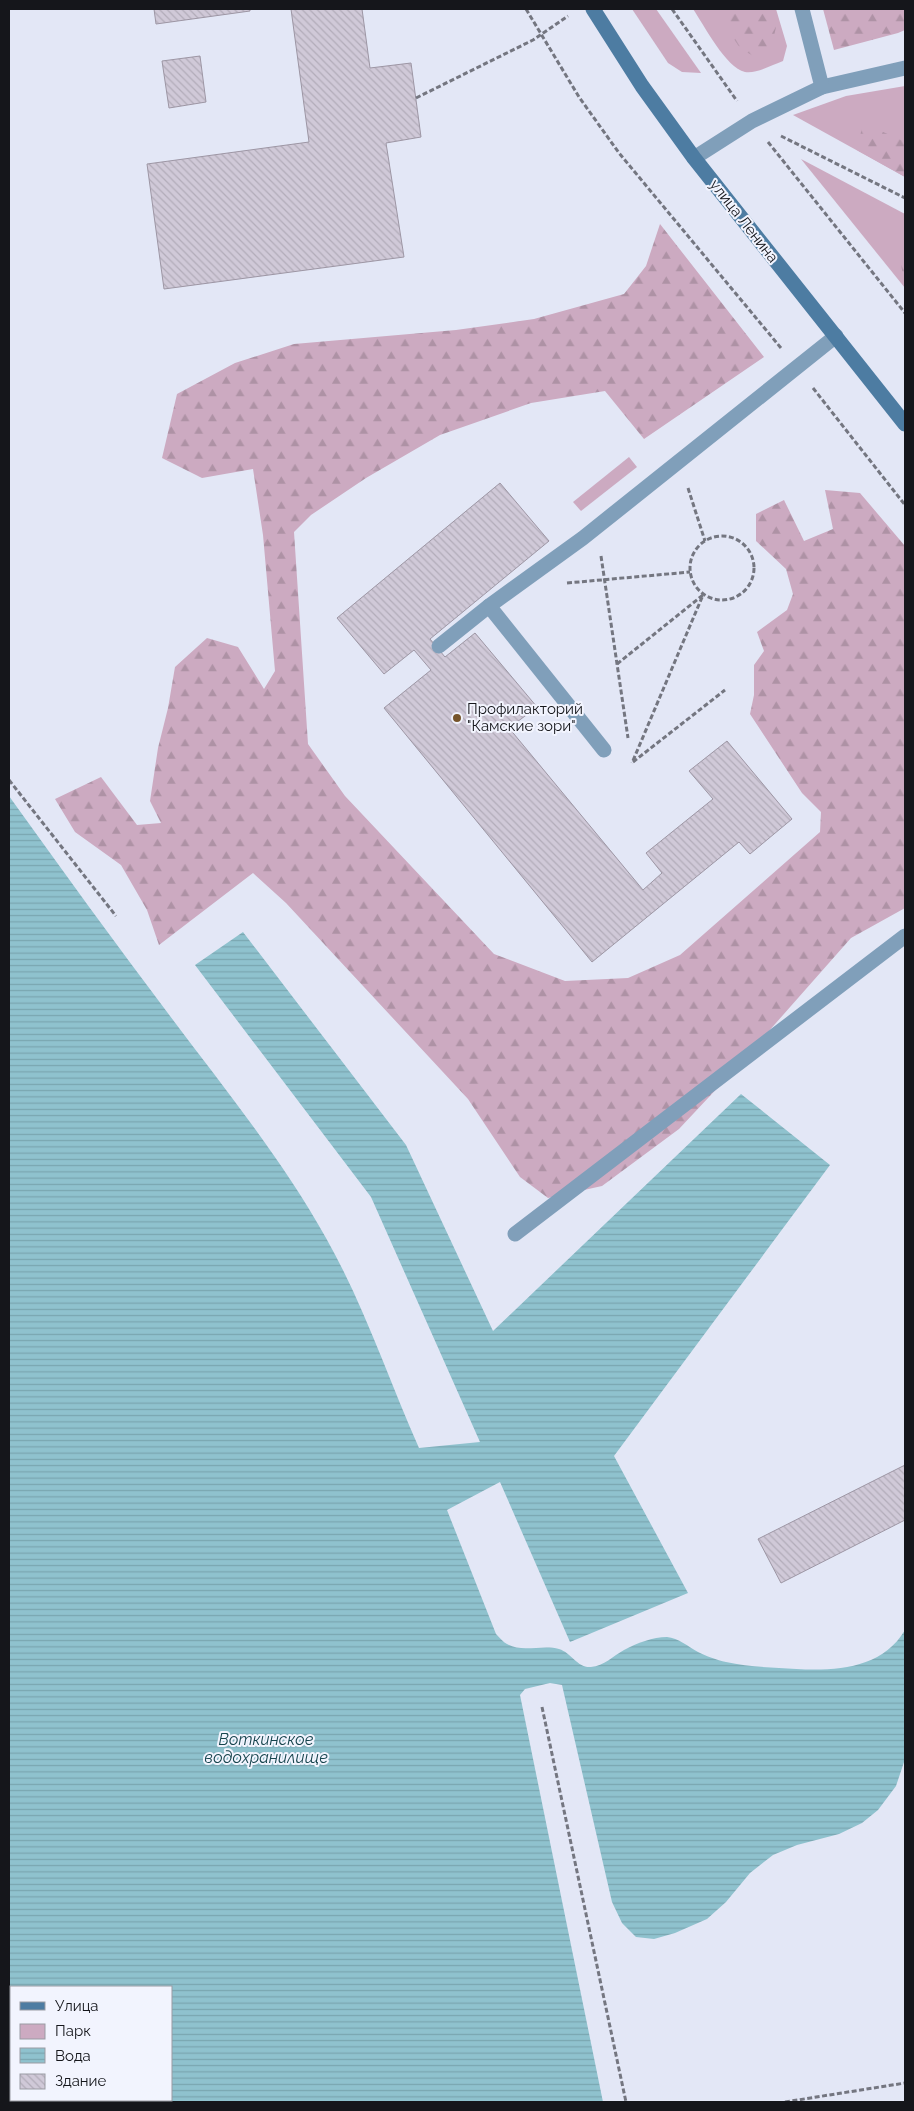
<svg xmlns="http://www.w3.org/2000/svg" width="914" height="2111" viewBox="0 0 914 2111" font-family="Raleway,sans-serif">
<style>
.green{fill:#ccaac1}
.forest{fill:url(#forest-firs)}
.water{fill:url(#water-rules);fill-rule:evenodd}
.building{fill:url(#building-back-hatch);stroke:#9d96a4}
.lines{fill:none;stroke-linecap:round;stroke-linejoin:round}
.path{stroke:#747680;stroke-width:3;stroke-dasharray:5 2.5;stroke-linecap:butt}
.lane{stroke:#809fba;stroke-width:15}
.secondary{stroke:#4d7ca2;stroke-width:15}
.poi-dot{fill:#76542b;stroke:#f2f4fe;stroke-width:2}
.labels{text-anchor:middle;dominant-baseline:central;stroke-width:4;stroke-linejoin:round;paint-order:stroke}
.street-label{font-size:15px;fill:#15161b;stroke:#f2f4fe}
.poi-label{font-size:15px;fill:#15161b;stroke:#f2f4fe;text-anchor:start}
.water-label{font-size:16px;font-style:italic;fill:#16444d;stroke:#f2f4fe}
</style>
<defs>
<pattern id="forest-firs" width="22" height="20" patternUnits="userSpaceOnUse" patternTransform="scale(1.25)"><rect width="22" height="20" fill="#ccaac1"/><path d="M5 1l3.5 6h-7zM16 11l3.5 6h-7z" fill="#ae92a5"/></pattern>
<pattern id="water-rules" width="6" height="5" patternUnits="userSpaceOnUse" patternTransform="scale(1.25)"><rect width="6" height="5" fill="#8fc2ce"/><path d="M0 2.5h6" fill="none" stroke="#7aa6b0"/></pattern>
<pattern id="building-back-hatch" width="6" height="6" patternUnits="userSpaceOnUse" patternTransform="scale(1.25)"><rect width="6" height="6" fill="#d0c9d8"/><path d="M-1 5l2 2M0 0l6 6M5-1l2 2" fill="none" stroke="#b2acb9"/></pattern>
</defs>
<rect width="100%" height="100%" fill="#e3e7f6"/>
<!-- green -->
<g class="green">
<polygon points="632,9 656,9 701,73 682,72 668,63"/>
<path d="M693,9H776L787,46L783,61C772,65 756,74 745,72C726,68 704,25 693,9Z"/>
<polygon points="905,86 905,177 793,115 846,96"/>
<polygon points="801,159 905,214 905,288"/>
<polygon points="629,457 637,467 581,511 573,502"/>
</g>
<!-- forest -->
<g class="forest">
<polygon points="714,9 769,9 776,27 771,49 758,59 740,48"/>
<polygon points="823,9 905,9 905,30 898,33 834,50"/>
<polygon points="863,123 901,140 905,138 905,177 857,150"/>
<polygon points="660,224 764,357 644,439 605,391 531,403 440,435 366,478 311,515 294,532 308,744 345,796 494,954 565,981 628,978 680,955 820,832 821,812 802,793 750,714 754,695 754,665 764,651 757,632 787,610 793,594 786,569 756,541 756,514 784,500 804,541 833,529 825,490 860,493 905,546 905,908 851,938 738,1066 679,1129 602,1186 548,1198 520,1177 468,1099 286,903 253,873 159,945 147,910 121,865 75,832 55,799 101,777 137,825 161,823 150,801 158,748 168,708 175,667 207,638 238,647 264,689 275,671 263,535 253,469 202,478 162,458 177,394 235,363 294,344 456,330 534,319 624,294 646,266"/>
<path d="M905,243V278C899,267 901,255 905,243Z"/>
</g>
<!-- water -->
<path class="water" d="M9,796C62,870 115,943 170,1016C224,1088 282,1159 326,1238C364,1305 388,1378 419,1448L480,1442L371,1197L195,965L243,932L406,1145L493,1331L741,1094L830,1165L614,1456L688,1593L570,1642L500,1482L447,1510L496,1634C500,1638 503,1642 507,1644C522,1653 543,1644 559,1649C572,1653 577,1668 591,1667C604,1666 613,1656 624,1650C637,1643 653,1637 667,1637C678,1638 689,1647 698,1652C706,1656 717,1660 726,1662C743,1666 762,1667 779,1668C824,1671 879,1674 905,1630V1759L896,1786L878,1810L862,1823L839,1834L797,1845L773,1855L750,1873L726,1902L707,1919L675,1933L654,1939L636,1937L622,1923L612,1902L562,1685L550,1683L525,1689L520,1695L603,2102H9ZM11,1987H171V2100H11Z"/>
<!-- building -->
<g class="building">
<polygon points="154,9 250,9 250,11 156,24"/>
<polygon points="291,9 362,9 370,68 411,63 421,137 386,143 404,257 164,289 147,164 309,142"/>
<polygon points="200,56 206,102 169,108 162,61"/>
<polygon points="500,483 549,541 430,639 445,657 475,633 537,707 509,728 643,890 662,873 646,853 713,799 689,771 727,741 792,819 750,854 739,842 592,962 384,708 431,670 414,650 384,674 337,618"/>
<polygon points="905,1465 905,1520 781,1583 758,1539"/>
</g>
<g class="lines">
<!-- path -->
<g class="path">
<polyline points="526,9 579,97 619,153 781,348"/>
<polyline points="672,9 737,101"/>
<polyline points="416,98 533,40 568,16"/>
<polyline points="781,136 905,198"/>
<polyline points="768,142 905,313"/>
<polyline points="813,388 905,505"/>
<polyline points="688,488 705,541"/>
<circle cx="722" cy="568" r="32"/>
<polyline points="601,556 628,738"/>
<polyline points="567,583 690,572"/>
<polyline points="617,664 703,595 632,763"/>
<polyline points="633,762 725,690"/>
<polyline points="9,780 116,916"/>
<polyline points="542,1707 626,2102"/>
<polyline points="785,2102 905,2083"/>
</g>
<!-- lane -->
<g class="lane">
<polyline points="822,87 905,68"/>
<polyline points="694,158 752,121 822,87 802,9"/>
<polyline points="439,646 489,606"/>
<polyline points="604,750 489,606 583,538 836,336"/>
<polyline points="515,1234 905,936"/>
</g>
<!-- secondary -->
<polyline class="secondary" points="593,9 642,86 694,158 905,424"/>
</g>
<!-- markers -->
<circle class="poi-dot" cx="457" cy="718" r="5"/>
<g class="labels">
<!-- street labels -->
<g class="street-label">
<text transform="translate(744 221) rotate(52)">улица Ленина</text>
</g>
<!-- poi labels -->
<g class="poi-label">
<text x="467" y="709">Профилакторий<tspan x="467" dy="17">"Камские зори"</tspan></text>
</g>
<!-- water labels -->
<g class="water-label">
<text x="266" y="1739">Воткинское<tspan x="266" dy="18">водохранилище</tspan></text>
</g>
</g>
<!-- border -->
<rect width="914" height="2111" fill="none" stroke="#15161b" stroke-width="20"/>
<!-- legend -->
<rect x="10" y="1986" width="162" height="115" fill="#f2f4fe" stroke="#9a9ba3"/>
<rect x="20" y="2002" width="25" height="8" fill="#4d7ca2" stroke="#9a9ba3"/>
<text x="55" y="2011" font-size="15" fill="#15161b">Улица</text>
<rect x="20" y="2024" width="25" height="15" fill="#ccaac1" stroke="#9a9ba3"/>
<text x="55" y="2036" font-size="15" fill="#15161b">Парк</text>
<rect x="20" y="2048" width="25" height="15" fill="url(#water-rules)" stroke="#9a9ba3"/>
<text x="55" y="2061" font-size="15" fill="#15161b">Вода</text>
<rect x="20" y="2074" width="25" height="15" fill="url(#building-back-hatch)" stroke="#9a9ba3"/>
<text x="55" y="2086" font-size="15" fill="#15161b">Здание</text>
</svg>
